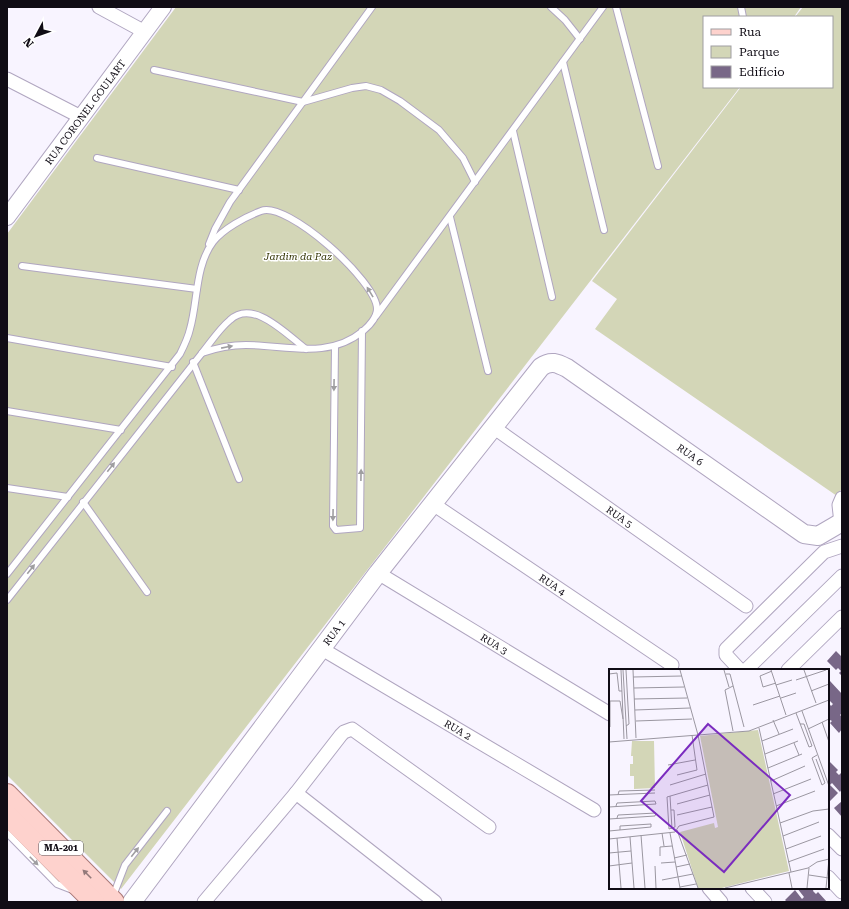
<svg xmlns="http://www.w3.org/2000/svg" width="849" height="909" viewBox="0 0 849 909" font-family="'Roboto Serif',serif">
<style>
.green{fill:#d3d6b7}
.building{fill:#786787}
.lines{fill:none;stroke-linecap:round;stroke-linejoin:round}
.service-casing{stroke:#b0a6c0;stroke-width:8}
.minor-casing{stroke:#b0a6c0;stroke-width:15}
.tertiary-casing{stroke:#b0a6c0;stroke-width:18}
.secondary-casing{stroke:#b0a6c0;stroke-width:20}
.primary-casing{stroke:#ab7977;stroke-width:22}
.service{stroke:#fff;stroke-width:6}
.minor{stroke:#fff;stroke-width:13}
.tertiary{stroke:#fff;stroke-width:16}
.secondary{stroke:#fff;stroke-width:18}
.primary{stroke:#fed2cd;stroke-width:20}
.oneway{fill:#9f9ea1}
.oneway2{fill:#93797a}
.labels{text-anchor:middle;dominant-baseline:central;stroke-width:3;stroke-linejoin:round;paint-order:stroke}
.shield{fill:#fff;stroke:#58555b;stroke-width:1}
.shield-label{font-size:9px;font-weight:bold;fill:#100c15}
.street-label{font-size:10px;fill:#100c15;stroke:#fff}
.park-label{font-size:10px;font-style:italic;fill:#303201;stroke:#fff}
.inset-road{fill:none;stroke:#9b97a1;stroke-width:1}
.view{fill:#7b2cbf;fill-opacity:0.15;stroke:#7b2cbf;stroke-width:2}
.inset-edge{fill:none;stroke:#100c15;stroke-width:2}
</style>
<rect width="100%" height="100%" fill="#f8f4ff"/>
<!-- green -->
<g class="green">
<polygon points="176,7 801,7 794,17 704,17 704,87 740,87 121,889 7,775 7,234"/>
<polygon points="803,7 842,7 842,488 837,496 595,329 617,299 592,281 741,87 832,87 832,17 795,17"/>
</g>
<!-- building -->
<g class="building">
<polygon points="836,651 842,657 842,676 839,673 841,671 838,668 836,670 827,661"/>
<polygon points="830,681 842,694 842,713 840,715 842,717 842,729 839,733 830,723 832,721 828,719 828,702 831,706 833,704 828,699 828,683"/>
<polygon points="829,761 838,770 836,772 839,775 841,773 842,774 842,789 840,792 832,783 830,785 838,793 828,803"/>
<polygon points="842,801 842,817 834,808"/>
<polygon points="797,888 814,888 813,891 816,894 818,892 827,902 787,902 785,900 795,890 802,899 804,897"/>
</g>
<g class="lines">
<!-- service casing -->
<g class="service-casing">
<g id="service">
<polyline points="551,7 565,20 580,39"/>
<polyline points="616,7 658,166"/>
<polyline points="741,7 743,17"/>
<polyline points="563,62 604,230"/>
<polyline points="154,70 303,102 352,88 366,86 381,90 400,101 439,130 463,158 475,182"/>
<polyline points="513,131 552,297"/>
<polyline points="97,158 239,190"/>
<polyline points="450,217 488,371"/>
<polyline points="209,244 215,229 230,202 372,7"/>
<polyline points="22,266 197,289"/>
<polyline points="376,316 603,7"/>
<polyline points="7,338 172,367"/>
<polyline points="335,346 333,526 336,530 360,528 362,331"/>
<path d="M202,353C211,342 219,329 230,320C253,298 287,335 306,349"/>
<polyline points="193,362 239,479"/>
<polyline points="7,411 121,430"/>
<polyline points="7,488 68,497"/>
<polyline points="83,502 147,592"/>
<path d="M7,574L180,354C184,346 188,338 190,329C198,301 195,266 213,242C223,229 245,217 261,211C286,200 377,281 377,309C377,317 369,326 363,331C328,360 286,345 246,345C232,345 216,348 202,353L7,600"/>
<polyline points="7,833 57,884 75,891"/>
<polyline points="113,896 125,865 167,811"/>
</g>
</g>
<!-- minor casing -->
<g class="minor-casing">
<g id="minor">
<polyline points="99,7 145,32"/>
<polyline points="7,79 81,117"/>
<path id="s1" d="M493,427L746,606"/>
<path id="s2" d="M433,504L672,665"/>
<polyline points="841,523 839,505 842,498"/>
<path id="s3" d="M378,573L610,714"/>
<path id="s4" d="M322,649L594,810"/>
<polyline points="740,670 726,655 726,649 824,552 842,546"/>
<polyline points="746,670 842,576"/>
<polyline points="788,670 842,617"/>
<polyline points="296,793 435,902"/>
<polyline points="828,835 842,849"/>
<polyline points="828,877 842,892"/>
<polyline points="709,888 721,902"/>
<polyline points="752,888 765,902"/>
<polyline points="204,902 296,793 341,735 344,732 352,729 489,827"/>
</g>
</g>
<!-- tertiary casing -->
<g class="tertiary-casing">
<g id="tertiary">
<path id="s5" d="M7,217L163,7"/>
</g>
</g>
<!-- secondary casing -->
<g class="secondary-casing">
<g id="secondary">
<path id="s6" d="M132,902L378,573L541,367C551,360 557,363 567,368L804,534L818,536L842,522"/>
</g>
</g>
<!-- primary casing -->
<g class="primary-casing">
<g id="primary">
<polyline points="7,794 114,902"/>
<polyline points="7,815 94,902"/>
</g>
</g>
<!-- service -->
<use href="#service" class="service"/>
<!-- minor -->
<use href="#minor" class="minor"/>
<!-- tertiary -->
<use href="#tertiary" class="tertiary"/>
<!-- secondary -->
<use href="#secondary" class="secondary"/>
<!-- primary -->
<use href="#primary" class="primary"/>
</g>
<!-- one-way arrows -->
<defs><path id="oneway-solid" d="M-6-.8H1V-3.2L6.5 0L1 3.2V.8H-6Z"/></defs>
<g class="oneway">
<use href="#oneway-solid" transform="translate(370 292) rotate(-121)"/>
<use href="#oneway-solid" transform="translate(227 347) rotate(-11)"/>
<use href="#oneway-solid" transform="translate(334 385) rotate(91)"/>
<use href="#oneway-solid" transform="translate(111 467) rotate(-52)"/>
<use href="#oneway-solid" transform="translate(361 475) rotate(-89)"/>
<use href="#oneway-solid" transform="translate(333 515) rotate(91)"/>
<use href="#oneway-solid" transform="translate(31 569) rotate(-52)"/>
<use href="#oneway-solid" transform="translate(135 852) rotate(-52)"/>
<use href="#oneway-solid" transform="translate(34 861) rotate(45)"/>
</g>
<use class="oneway2" href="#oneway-solid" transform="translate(87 874) rotate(-135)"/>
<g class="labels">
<!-- shield labels -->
<rect class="shield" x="39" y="841" width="44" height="14" rx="3"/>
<g class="shield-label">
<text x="61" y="848">MA-201</text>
</g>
<!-- street labels -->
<g class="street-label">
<text stroke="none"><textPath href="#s5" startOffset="131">RUA CORONEL GOULART</textPath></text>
<text stroke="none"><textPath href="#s6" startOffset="852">RUA 6</textPath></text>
<text stroke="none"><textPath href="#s1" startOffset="155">RUA 5</textPath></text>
<text stroke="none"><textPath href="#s2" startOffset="144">RUA 4</textPath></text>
<text stroke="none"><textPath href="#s6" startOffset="337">RUA 1</textPath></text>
<text stroke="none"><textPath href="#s3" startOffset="136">RUA 3</textPath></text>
<text stroke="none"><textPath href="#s4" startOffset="158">RUA 2</textPath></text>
</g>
<!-- park labels -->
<g class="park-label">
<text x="298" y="256">Jardim da Paz</text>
</g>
</g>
<!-- overview -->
<g transform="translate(609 669)">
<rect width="220" height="220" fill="#f8f4ff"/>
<path d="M149,61L180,202L113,219H89L71,163L105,154L106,159L109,158L91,67ZM23,72H45L46,119L25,120V107H21V95H24V87H22Z" fill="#d3d6b7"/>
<path class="inset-road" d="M12,1L15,70M14,1L18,70M24,1L27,69M71,1L89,66M115,1L120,18M162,1L177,46M195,1L207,34M163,2L151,7L154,18L167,14M0,5L8,4L10,22H13M117,5H121L135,58M24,8L73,7M187,11L217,1M167,16L183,11M124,17L116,21L124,62M25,19L75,18M202,22L220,15M172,29L187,24M25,30L78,29M144,36L171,27M26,41L81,39M193,42L220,117M187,44L200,78M164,51L170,65M27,52L83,50M213,53L220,73M191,55H195L203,77L200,78M17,57L20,55L17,1M1,58V32H11L14,50M150,59L182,203M199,60L220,50M153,72L184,60M0,73L140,62L220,31M185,74L190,86M156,85L189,72M207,90L216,114L213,116L203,89L208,86M59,96L86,91M159,99L193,85M68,106L88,101L83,66M162,112L196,97M61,116L97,105M164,125L202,110M0,126L46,124M9,126L10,122L46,121M61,127L63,160M68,135L101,126M7,137L8,134L46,132L47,135M167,137L206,122M0,138L47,135M62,141H65L66,158L60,160L58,128L99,116M68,146L103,138M8,149L9,146L47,144M0,150L46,147L47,144M171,154L204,142L220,140M11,161V157L42,155M68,161L89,219M0,162L42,158V155M53,164L55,177M61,164L71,219M32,166L36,219M174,167L210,153M21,168L25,219M8,169L12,219M0,170L66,163L70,157L105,148L89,66M177,180L212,167M0,184L22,182M51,187V178L63,177M65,189L78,186M179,193L215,180M52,194L66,193M0,197L23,194M46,197L47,219M67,198L81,195M180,204L183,219M200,206L220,209M53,211L84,205M71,218L87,215M116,219L199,199L208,193L220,190M198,219L200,199M217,219L220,190"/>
<path class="view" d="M99,55L181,126L115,203L32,132Z"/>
<rect width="220" height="220" class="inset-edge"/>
</g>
<!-- border -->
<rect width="849" height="909" fill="none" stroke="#100c15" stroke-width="16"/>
<!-- legend -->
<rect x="703" y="16" width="130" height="72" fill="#ffffff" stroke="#9f9ea1"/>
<rect x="711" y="29" width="20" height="6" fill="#fed2cd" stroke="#9f9ea1"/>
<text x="739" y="36" font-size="12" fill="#100c15">Rua</text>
<rect x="711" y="46" width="20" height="12" fill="#d3d6b7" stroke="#9f9ea1"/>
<text x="739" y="56" font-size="12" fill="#100c15">Parque</text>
<rect x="711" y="66" width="20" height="12" fill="#786787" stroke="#9f9ea1"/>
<text x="739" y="76" font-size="12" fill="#100c15">Edifício</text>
<!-- north arrow -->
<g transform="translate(36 36) rotate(229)" stroke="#ffffff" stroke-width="3" paint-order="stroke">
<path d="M0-3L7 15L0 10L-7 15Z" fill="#100c15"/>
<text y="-6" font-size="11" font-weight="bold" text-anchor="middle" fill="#100c15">N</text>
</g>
</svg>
